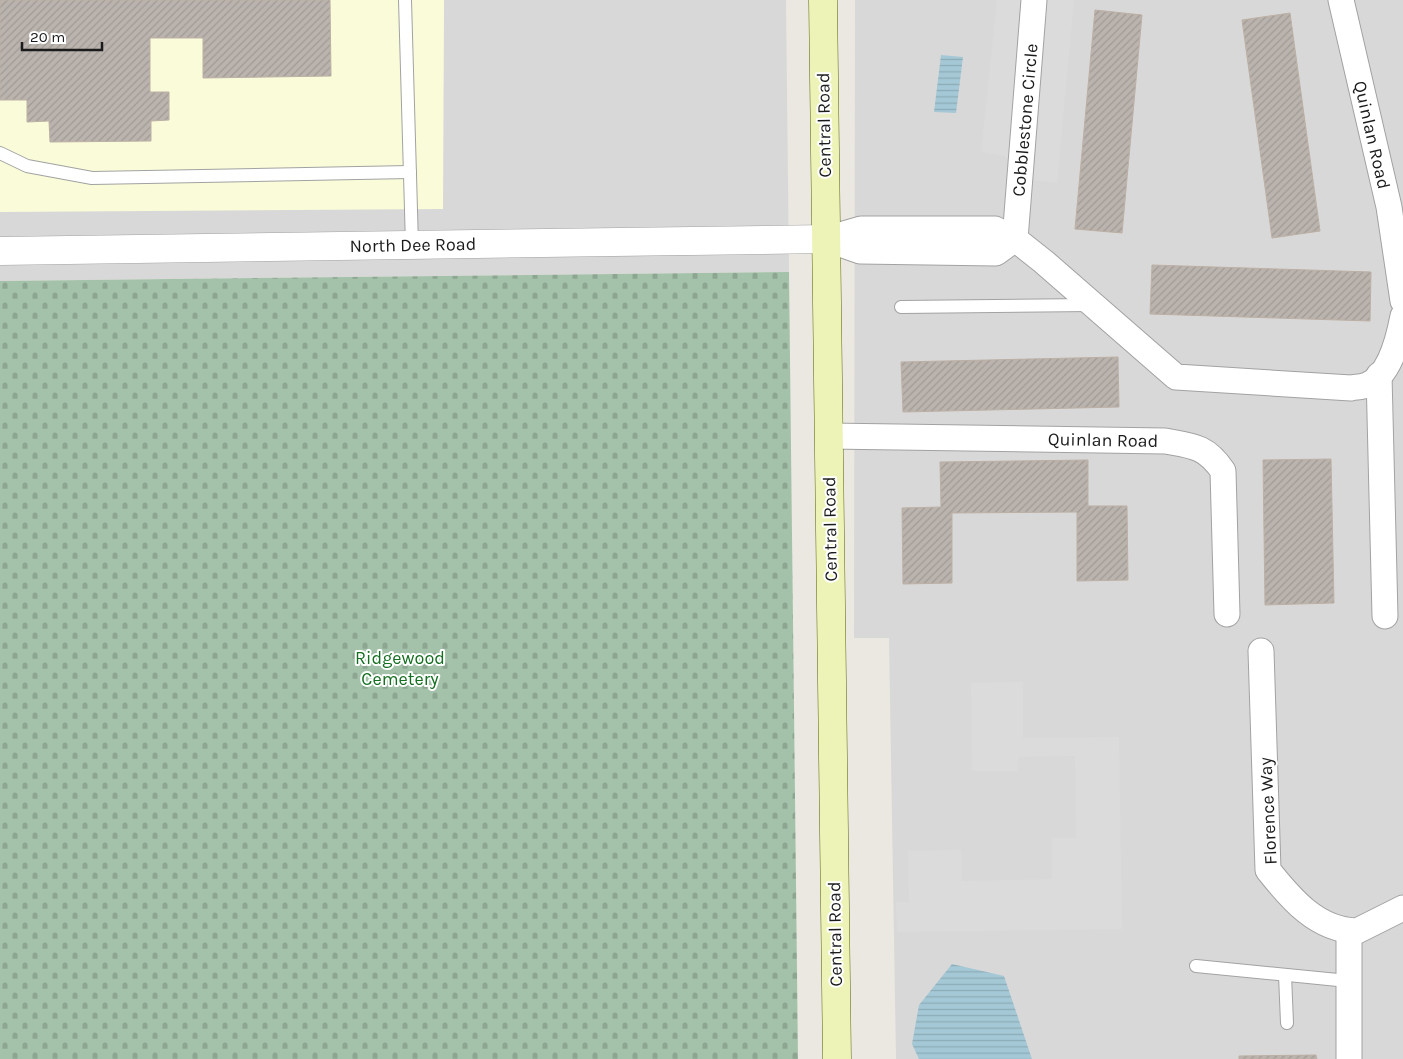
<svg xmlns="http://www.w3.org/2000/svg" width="1403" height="1059" viewBox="0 0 1403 1059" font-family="Karla,sans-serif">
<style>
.residential{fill:#d9d8d8}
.education{fill:#fafcd9}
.cemetery{fill:url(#cemetery-stones)}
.parking{fill:#dbdbdb}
.water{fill:url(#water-rules)}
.building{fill:url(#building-hatch);stroke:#bcb0a5}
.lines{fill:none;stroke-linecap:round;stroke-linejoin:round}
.service-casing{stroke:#a2a2a2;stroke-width:14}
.minor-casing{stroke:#a2a2a2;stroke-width:27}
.tertiary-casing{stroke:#a2a2a2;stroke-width:29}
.secondary-casing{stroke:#58660d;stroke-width:29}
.service{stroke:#fff;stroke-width:12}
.minor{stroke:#fff;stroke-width:25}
.tertiary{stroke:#fff;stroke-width:28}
.secondary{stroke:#edf3b7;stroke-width:28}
.labels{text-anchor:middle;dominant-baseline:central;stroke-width:4;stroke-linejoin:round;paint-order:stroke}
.street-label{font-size:18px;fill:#1b1b1b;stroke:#fff}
.park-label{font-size:18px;fill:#146e20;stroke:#fff}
</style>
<defs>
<pattern id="cemetery-stones" width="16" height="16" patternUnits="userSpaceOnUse" patternTransform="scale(1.25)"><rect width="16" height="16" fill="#a4c2aa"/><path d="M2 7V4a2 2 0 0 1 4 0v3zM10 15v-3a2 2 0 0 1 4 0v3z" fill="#8da692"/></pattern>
<pattern id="water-rules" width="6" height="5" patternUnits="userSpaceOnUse" patternTransform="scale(1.25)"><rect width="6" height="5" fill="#a4c8d6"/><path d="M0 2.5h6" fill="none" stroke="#8dabb7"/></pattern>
<pattern id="building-hatch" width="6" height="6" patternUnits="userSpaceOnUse" patternTransform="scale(1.25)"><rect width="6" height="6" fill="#bbb4ae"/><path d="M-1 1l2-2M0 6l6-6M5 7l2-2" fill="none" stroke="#a09a95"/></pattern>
</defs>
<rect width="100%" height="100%" fill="#ebe8e1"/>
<!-- residential -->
<g class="residential">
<polygon points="0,0 786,0 789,272 0,281"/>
<polygon points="855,0 1403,0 1403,1059 896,1059 889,638 854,638"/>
</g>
<!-- education -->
<polygon class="education" points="0,0 444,0 443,209 0,212"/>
<!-- cemetery -->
<polygon class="cemetery" points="789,272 798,1059 0,1059 0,281"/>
<!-- parking -->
<g class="parking">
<polygon points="997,0 1074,0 1057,183 1031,180 1004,156 981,152"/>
<polygon points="1023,682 1023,738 1119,737 1122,929 897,932 896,902 909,902 908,851 961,850 962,881 1052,879 1052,838 1076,838 1075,756 1019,757 1018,771 972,771 971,683"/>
</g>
<!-- water -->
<g class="water">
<polygon points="941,55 963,57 956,113 934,112"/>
<polygon points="952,964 1004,976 1032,1059 919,1059 912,1044 919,1005"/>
</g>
<!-- building -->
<g class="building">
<polygon points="0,0 330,0 331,76 203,78 203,38 150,38 150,92 169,92 169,120 151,121 151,141 50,142 49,121 27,122 27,100 0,100"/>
<polygon points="1095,10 1142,15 1122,233 1075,229"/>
<polygon points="1290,13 1320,231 1272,238 1242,20"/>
<polygon points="1152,265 1371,272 1370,321 1150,314"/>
<polygon points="1118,357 1119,407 903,412 901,362"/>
<polygon points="1331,459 1334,603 1265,605 1263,460"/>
<polygon points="1088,460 1088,506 1127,506 1128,580 1077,581 1077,512 952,513 952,583 903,584 902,508 941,507 940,462"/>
<polygon points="1316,1055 1317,1059 1239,1059 1239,1056"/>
</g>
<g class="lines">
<!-- service casing -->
<g class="service-casing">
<g id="service">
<polyline points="405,0 412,245"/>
<polyline points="0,153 27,166 92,178 410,172"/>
<polyline points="901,307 1091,305"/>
<polyline points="1196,966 1348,981"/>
<polyline points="1285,975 1287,1023"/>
</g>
</g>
<!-- minor casing -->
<g class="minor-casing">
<g id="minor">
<polyline points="1341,0 1389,207 1403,301"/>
<path d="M826,239L861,229H995L1015,239L1044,262L1176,377L1351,388C1356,387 1362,387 1367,385C1390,376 1399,337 1403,316"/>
<polyline points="826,239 860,251 996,253 1015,239 1034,0"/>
<polyline points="1379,375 1385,616"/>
<path d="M829,436L1165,441C1193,446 1206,446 1223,471L1227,614"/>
<path d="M1261,651L1268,870C1291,899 1317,930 1357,931L1403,908"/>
<polyline points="1349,931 1349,1059"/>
</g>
</g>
<!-- tertiary casing -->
<g class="tertiary-casing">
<polyline id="tertiary" points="0,251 826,239"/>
</g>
<!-- secondary casing -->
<g class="secondary-casing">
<polyline id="secondary" points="823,0 837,1059"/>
</g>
<!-- service -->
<use href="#service" class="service"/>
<!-- minor -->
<use href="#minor" class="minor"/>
<!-- tertiary -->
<use href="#tertiary" class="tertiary"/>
<!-- secondary -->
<use href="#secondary" class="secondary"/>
</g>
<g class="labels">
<!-- street labels -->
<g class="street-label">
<text transform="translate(1025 120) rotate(-85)">Cobblestone Circle</text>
<text transform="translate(824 125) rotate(-91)">Central Road</text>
<text transform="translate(1372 135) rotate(77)">Quinlan Road</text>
<text transform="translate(413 245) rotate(-1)">North Dee Road</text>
<text transform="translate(1103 440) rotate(1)">Quinlan Road</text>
<text transform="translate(830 529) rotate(-91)">Central Road</text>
<text transform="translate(1268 811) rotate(-93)">Florence Way</text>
<text transform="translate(835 934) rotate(-91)">Central Road</text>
</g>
<!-- park labels -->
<g class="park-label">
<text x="400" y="658">Ridgewood<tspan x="400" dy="21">Cemetery</tspan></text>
</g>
</g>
<!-- scale -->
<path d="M22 42v8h80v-8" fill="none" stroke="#1b1b1b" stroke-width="2.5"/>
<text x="30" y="42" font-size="15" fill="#1b1b1b" stroke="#ffffff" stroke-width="4" paint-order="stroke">20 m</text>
</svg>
